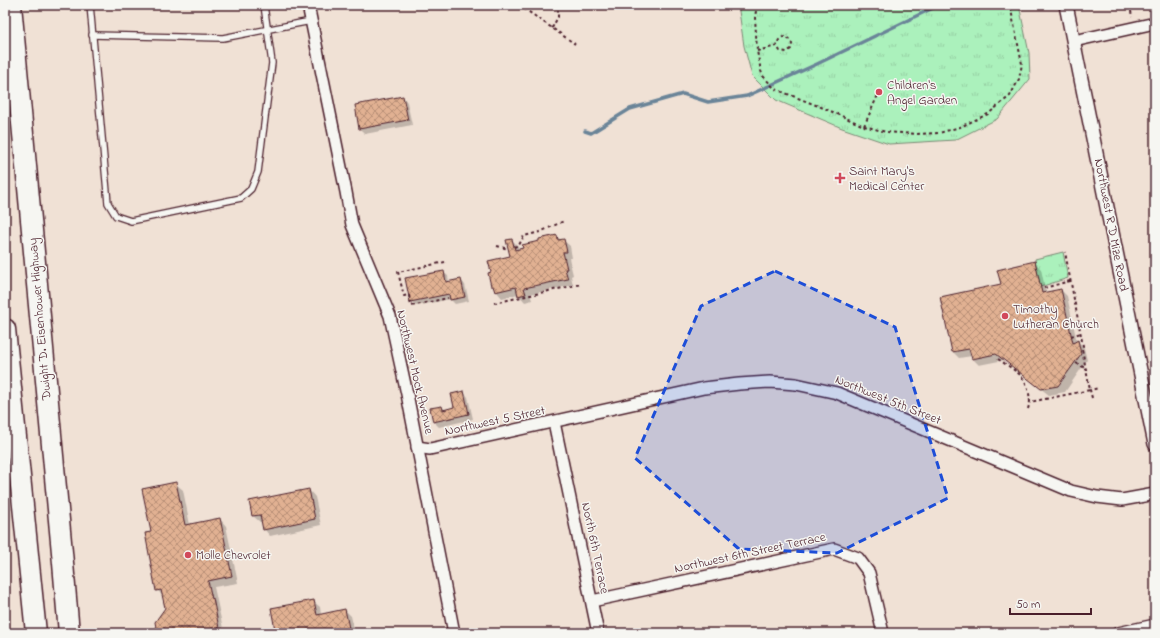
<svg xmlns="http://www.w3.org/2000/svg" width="1160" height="638" viewBox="0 0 1160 638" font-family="'Indie Flower',sans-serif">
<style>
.park{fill:url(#park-tufts);stroke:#7a8874}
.shadow{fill:#0003}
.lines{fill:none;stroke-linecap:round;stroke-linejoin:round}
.stream{stroke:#6a8498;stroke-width:3.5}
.building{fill:url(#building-cross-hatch);stroke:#4a1f2b}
.service-casing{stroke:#4a1f2b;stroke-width:8}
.minor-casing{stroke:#4a1f2b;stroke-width:14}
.tertiary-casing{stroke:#4a1f2b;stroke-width:16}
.motorway-casing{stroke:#4a1f2b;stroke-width:23}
.path{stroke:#4a1f2b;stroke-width:2;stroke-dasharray:3 3;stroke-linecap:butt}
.service{stroke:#f6f6f2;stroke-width:5.5}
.minor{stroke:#f6f6f2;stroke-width:11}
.tertiary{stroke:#f6f6f2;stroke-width:13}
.motorway{stroke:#f6f6f2;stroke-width:20}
.marked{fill:#1d4ed8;fill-opacity:0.2;stroke:#1d4ed8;stroke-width:3;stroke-dasharray:8 5;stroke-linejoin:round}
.poi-dot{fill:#d1495b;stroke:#f6f6f2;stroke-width:1.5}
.labels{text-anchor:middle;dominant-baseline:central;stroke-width:3;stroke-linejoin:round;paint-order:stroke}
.poi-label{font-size:13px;fill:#4a1f2b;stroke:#f6f6f2;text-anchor:start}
.street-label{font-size:13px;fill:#4a1f2b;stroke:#f6f6f2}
</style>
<defs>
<pattern id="park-tufts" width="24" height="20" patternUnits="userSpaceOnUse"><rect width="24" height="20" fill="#abf1bc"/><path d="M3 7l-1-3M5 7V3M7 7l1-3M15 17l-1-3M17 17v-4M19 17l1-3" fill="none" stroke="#95cea2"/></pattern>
<pattern id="building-cross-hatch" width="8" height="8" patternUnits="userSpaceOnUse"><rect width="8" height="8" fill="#e1b192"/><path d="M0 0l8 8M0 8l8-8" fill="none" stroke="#b88f77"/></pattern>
</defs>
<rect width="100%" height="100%" fill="#f0e1d5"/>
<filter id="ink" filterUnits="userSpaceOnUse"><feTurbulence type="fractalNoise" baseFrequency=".025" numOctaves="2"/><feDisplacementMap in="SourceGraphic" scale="8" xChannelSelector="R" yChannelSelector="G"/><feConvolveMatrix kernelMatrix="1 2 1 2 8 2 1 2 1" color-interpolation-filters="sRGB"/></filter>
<g filter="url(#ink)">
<!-- park -->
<g class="park">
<polygon points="742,5 1019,5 1029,53 1030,79 997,119 955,140 889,144 842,128 776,100 752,76 744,46 739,11"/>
<polygon points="1063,252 1068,278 1040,287 1035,259"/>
</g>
<!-- shadow -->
<g class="shadow">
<polygon points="403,97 407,102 412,125 365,134 360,129 356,106"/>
<polygon points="556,236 561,240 563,240 570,246 572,258 569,258 573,275 571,276 573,285 530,294 532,300 525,302 518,294 502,298 492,286 511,257 512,240 518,246 519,250"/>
<polygon points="1035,263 1041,269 1046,293 1061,290 1067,296 1077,342 1078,341 1084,348 1087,360 1065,392 1049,395 1004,360 979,365 973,359 972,356 959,358 953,352 941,298 1002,285"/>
<polygon points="443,272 448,276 449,282 461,280 465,285 469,301 455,304 450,299 416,306 411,301"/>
<polygon points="464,392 468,397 473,419 439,427 434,422 431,409 442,407 446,410 456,408"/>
<polygon points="176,484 183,490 190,525 220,519 226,526 238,583 214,587 224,633 158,633 166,608 164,597 157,590 152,533"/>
<polygon points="309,490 315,497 321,525 270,536 264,529 262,522 260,522 253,516"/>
<polygon points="313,601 320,607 321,615 345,610 351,616 355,633 271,633 276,631"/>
</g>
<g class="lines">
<!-- stream -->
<polyline class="stream" points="585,131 591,133 630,109 683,94 708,102 747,96 817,64 939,5"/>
</g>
<!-- building -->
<g class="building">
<polygon points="403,96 408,120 359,129 355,105"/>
<polygon points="557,235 558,240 564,239 567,252 563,252 567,269 565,269 568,279 524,288 526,294 518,296 516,287 495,292 493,286 491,286 488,273 491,272 488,261 510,256 506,240 512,239 515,250 523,248 522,245 539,241 539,239"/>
<polygon points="1035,261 1042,293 1061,289 1073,343 1078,340 1081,354 1058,386 1041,389 996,354 972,359 969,349 952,352 940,297 1001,284 997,270"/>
<polygon points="444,271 446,282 461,279 465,297 450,300 449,294 410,302 405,278"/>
<polygon points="464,391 469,414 433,422 430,408 442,406 443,410 454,407 451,394"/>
<polygon points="176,482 185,525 220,518 232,576 208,581 212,599 213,598 220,633 157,633 155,622 165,608 161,590 156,591 145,533 151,532 142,489"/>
<polygon points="309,489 315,519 263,530 260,515 252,516 249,501"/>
<polygon points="314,600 317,615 345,609 350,633 270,633 270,632 275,630 271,608"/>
</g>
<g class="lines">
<!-- service casing -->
<g class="service-casing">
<g id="service">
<polyline points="90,5 108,203 116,216 131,221 241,198 251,189 258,172 272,63 264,5"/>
<polyline points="92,35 223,38 311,21"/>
</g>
</g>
<!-- minor casing -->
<g class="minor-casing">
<g id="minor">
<polyline points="308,5 346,192 352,225 390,316 407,394 454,633"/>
<polyline points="1074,41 1155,23"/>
<polyline points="554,422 598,633"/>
<polyline points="417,447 430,449 704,388 739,384 770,382 796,384 837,393 1071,491 1097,497 1122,500 1155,494"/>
<polyline points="592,601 834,549 858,558 869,573 883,633"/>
<polyline points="1118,633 1155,625"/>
</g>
</g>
<!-- tertiary casing -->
<g class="tertiary-casing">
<polyline id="tertiary" points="1066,5 1155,444"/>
</g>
<!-- motorway casing -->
<g class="motorway-casing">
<g id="motorway">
<polyline points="11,5 63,563 69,633"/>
<polyline points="5,329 36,633"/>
</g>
</g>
<!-- path -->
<g class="path">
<polyline points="519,5 575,44"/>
<polyline points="757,5 755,17 757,51 761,71 763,76 775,89 826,109 864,126 886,132 917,134 939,133 960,127 988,114 1010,96 1019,79 1022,64 1010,5"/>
<polyline points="1130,5 1132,17"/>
<polyline points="552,28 558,17 558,10"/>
<path d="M757,51L777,46L780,51L787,52L791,49L792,44C788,34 778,35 777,46"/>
<polyline points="864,126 878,95"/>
<polyline points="497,246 508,249"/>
<polyline points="514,247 519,245 524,236 540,232 564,221"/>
<polyline points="445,262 398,272 404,296 409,295 411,306 448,298"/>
<polyline points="1044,288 1070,281"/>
<polyline points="494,303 581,284"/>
<polyline points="1071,336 1081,333"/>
<path d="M998,359C1018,373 1028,375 1030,402L1090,390L1082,349L1083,346L1065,252"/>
<polyline points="1076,363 1085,368"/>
<polyline points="1092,398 1090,390 1099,388"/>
<polyline points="1028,409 1030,402"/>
</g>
<!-- service -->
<use href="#service" class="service"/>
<!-- minor -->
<use href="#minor" class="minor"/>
<!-- tertiary -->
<use href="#tertiary" class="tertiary"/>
<!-- motorway -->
<use href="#motorway" class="motorway"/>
</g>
</g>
<!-- marked area -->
<path class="marked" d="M775,271L895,327L948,498L837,553L739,549L635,458L701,306Z"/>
<!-- markers -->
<g class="poi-dot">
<circle cx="879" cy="92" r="4"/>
<path d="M838 172h4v4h4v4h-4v4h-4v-4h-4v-4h4z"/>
<circle cx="1005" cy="316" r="4"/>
<circle cx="188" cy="555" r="4"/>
</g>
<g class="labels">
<!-- poi labels -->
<g class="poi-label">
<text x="887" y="85">Children's<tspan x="887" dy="15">Angel Garden</tspan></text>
<text x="849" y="171">Saint Mary's<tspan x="849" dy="15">Medical Center</tspan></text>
<text x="1013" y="309">Timothy<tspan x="1013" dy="15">Lutheran Church</tspan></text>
<text x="196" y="555">Molle Chevrolet</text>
</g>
<!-- street labels -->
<g class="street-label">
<text transform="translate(1111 225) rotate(79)">Northwest R D Mize Road</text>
<text transform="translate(40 319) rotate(-95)">Dwight D. Eisenhower Highway</text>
<text transform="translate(415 372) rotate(77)">Northwest Mock Avenue</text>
<text transform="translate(888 400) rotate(22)">Northwest 5th Street</text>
<text transform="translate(495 421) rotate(-12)">Northwest 5 Street</text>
<text transform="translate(595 548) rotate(78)">North 6th Terrace</text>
<text transform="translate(750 553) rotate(-12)">Northwest 6th Street Terrace</text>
</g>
</g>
<!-- margin -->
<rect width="1160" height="638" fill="none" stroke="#f6f6f2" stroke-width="20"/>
<rect x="10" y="10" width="1140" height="618" fill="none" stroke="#4a1f2b" stroke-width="1.5" filter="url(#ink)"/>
<!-- scale -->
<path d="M1010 608v6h81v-6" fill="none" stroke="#4a1f2b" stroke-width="2"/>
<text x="1016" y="608" font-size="12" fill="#4a1f2b" stroke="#f6f6f2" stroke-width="3" paint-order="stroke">50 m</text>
</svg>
